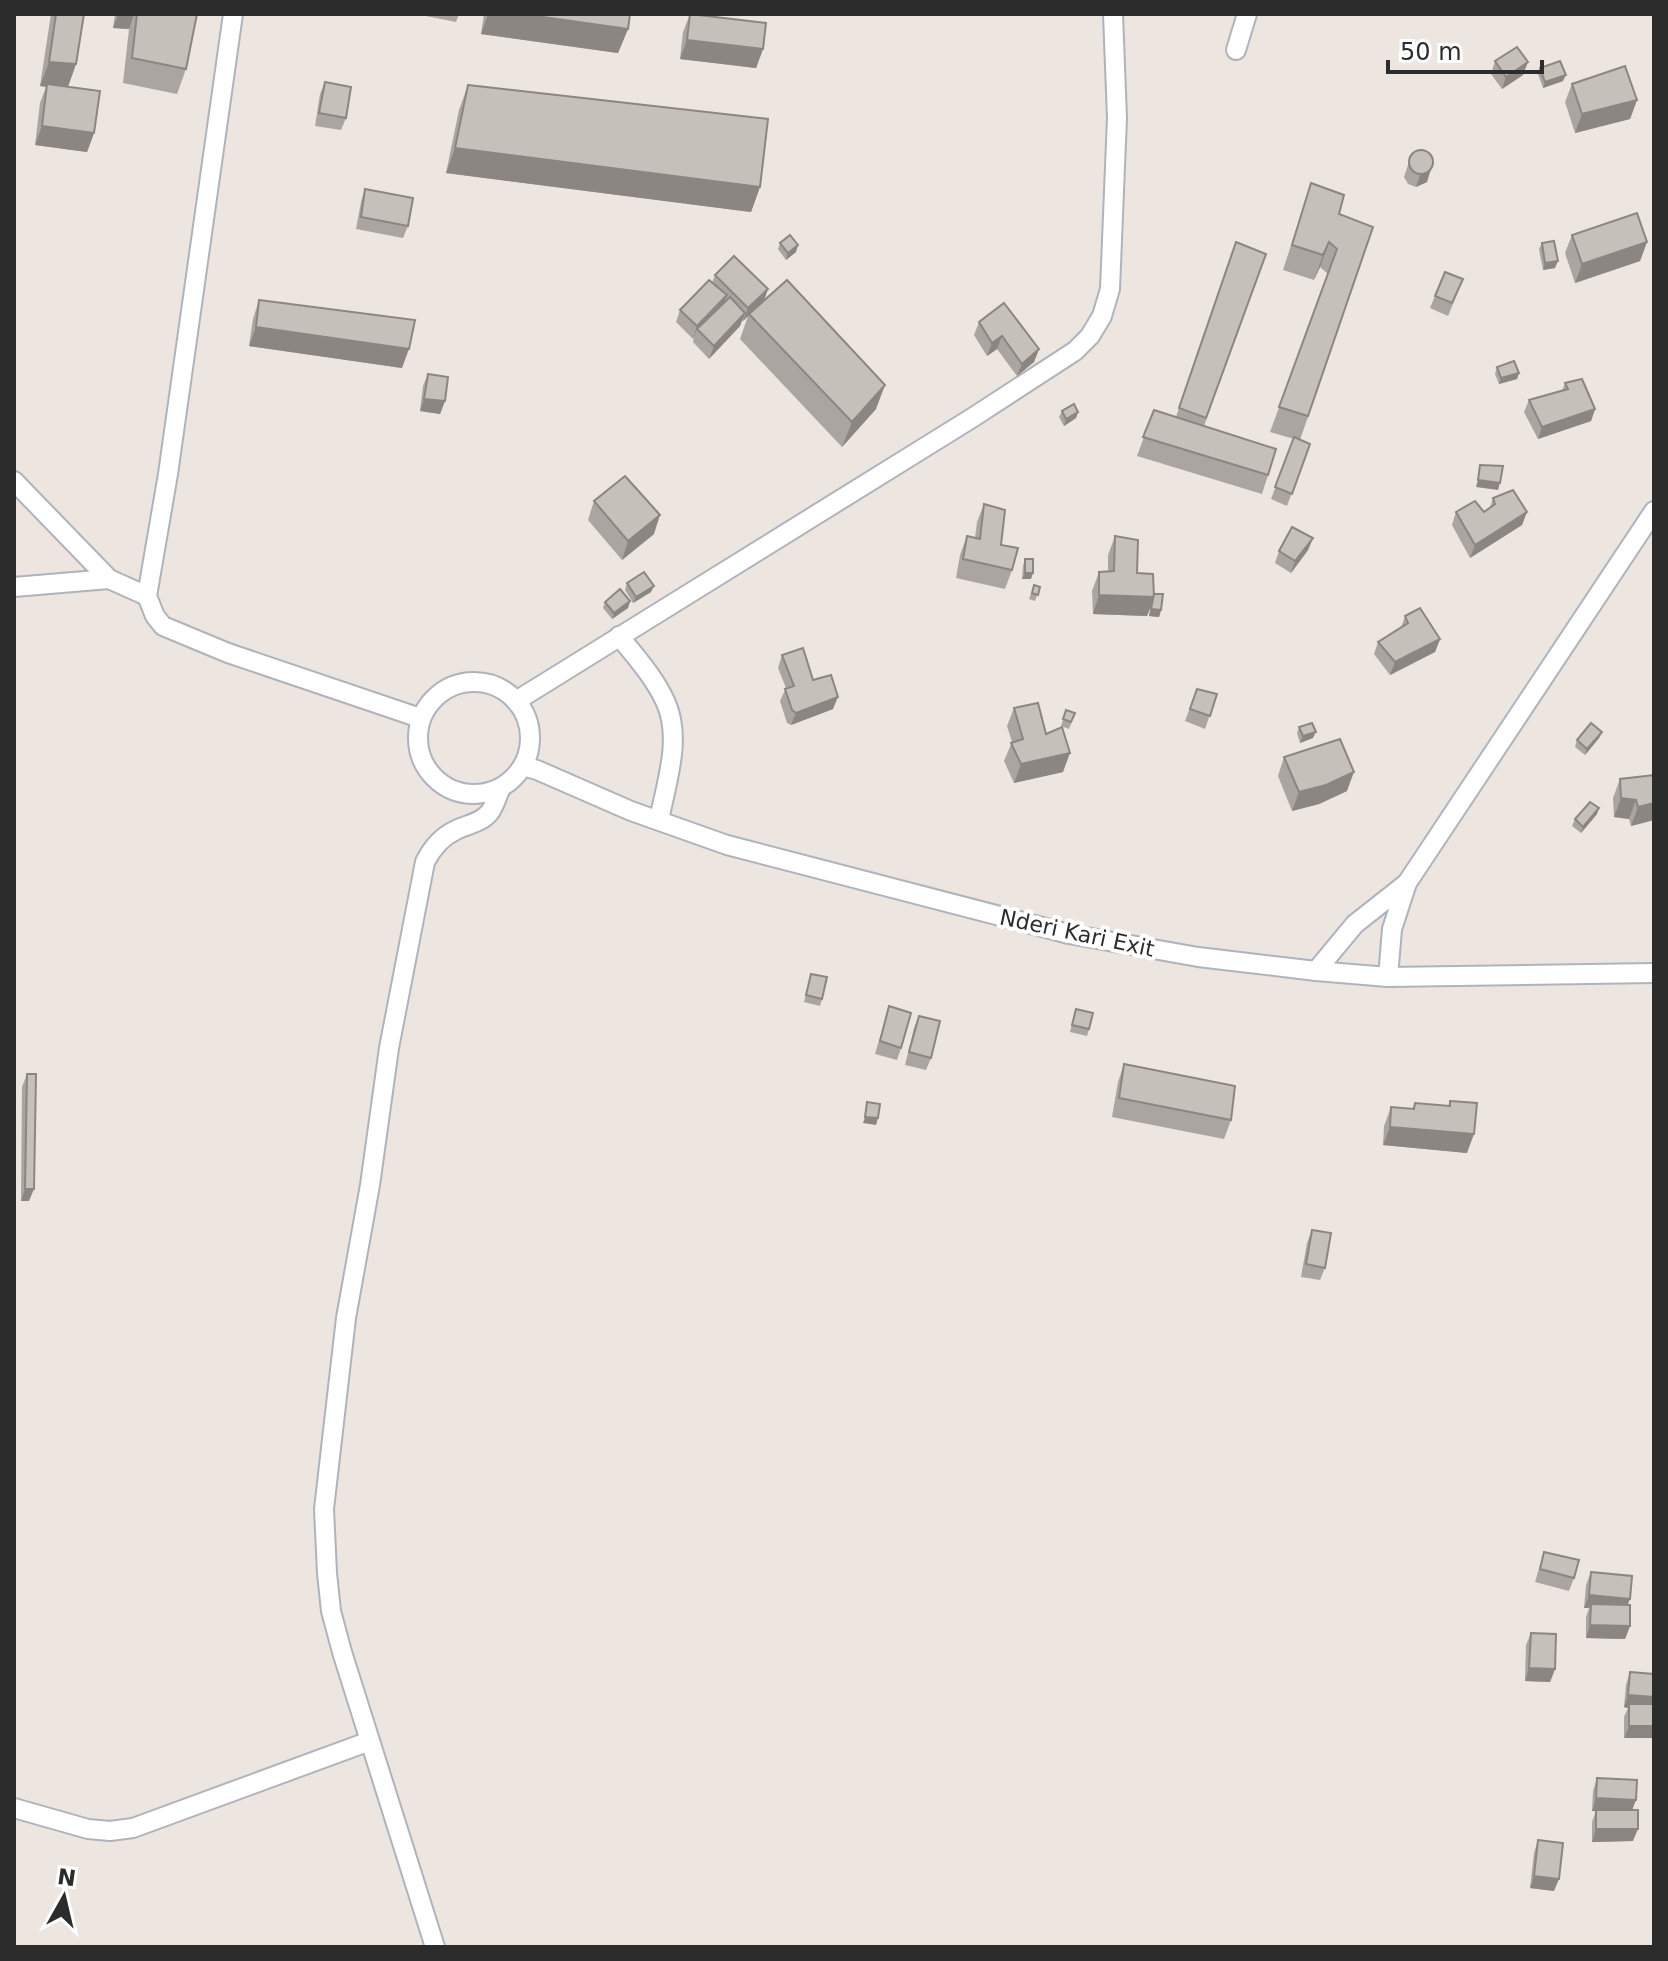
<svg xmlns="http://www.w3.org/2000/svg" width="1668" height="1961" viewBox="0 0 1668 1961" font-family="'DejaVu Sans',sans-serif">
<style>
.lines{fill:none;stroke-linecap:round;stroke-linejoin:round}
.street-casing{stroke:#afb3bc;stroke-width:22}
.street{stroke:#fff;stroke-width:18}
.wall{fill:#aaa5a0}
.shaded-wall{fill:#8b8682}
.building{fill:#c6c0ba;stroke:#8b8682;stroke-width:2}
.labels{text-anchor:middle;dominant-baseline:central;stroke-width:8;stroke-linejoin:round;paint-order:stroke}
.street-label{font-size:22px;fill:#2c2c2c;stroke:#fff}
</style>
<rect width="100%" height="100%" fill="#ede5df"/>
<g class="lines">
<!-- street casing -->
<g class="street-casing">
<g id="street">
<polyline points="233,14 168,474 147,596 155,616 163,626 228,653 420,718"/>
<polyline points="1236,50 1247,14"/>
<polyline points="14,481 109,579"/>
<polyline points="14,587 109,579 147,596"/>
<path d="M619,636C636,657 655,678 666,703C682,739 666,784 659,820"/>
<circle cx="474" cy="738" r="56"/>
<polyline points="516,701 972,418 1075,351 1090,336 1102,316 1110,289 1117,118 1113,14"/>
<polyline points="523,766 537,770 631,811 727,845 1069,934 1198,957 1316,971 1388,977 1654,973"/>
<polyline points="1407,883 1654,511"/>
<polyline points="1316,971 1355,924 1407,883 1392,929 1388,977"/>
<polyline points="14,1808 88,1829 110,1831 133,1828 370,1741"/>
<path d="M435,1947L342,1652L331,1611L327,1573L324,1509L346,1318L370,1185L389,1048L425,862C432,848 441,837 456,830C468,824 481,823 490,812C495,805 497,796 501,788"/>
</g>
</g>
<!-- street -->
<use href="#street" class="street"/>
</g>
<!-- wall -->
<g class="wall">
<polygon points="51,14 84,14 76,64 68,87 94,133 87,152 35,145 40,103 46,87 40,86"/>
<polygon points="115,14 197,14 186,69 177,94 123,83 129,29 113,28"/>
<polygon points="416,14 459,14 456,22"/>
<polygon points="484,14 630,14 628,29 618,53 481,34"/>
<polygon points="690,14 763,49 756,68 680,59 683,32"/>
<polygon points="1495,61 1523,75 1502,89 1491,74"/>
<polygon points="1540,68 1563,81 1543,88 1538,74"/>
<polygon points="325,82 346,118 341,130 315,126 320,94"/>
<polygon points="1572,84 1637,100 1630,119 1575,133 1565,102"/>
<polygon points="468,85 760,187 751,212 446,173 459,110"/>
<polygon points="1412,153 1427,182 1416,187 1408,184 1404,177"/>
<polygon points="1311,183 1339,214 1373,227 1300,440 1310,444 1287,506 1271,499 1294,439 1270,432 1328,274 1320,267 1314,280 1283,270"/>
<polygon points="365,189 408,226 403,238 356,229 361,202"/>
<polygon points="1572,235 1647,242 1640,261 1575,283 1565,253"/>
<polygon points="1236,242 1266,254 1204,426 1268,475 1262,494 1137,456 1154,410 1176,417"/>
<polygon points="780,243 796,252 786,260 778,249"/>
<polygon points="1542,243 1555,268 1543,270 1539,249"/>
<polygon points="715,275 764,300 876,409 842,447 740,339 748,316 743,321 742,320 740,326 709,359 693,342 694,337 693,339 676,322 680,310 712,283"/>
<polygon points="1458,292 1448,316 1430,308 1435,296"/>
<polygon points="259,300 402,368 249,346 253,319"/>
<polygon points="979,322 1039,349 1034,362 1017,376 997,349 987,356 974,335"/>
<polygon points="1497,367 1519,373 1517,379 1499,384 1495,374"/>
<polygon points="428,374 445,401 440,414 420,411 423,386"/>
<polygon points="1565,383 1595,409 1591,421 1538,439 1524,412 1529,400 1562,391"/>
<polygon points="1062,411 1078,412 1076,418 1064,426 1059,417"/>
<polygon points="1493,498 1527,512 1522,525 1470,558 1452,525 1456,512 1484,512 1490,508"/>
<polygon points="594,501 654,534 622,560 588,520"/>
<polygon points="984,504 1012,570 1005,589 956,578 960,555 967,536 975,538 977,522"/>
<polygon points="1115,536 1137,573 1154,594 1161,610 1159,617 1149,616 1150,609 1147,616 1093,614 1092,591 1099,572 1108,571 1108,555"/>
<polygon points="1313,538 1308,550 1291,573 1275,563 1279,551"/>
<polygon points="1025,559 1031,579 1022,579 1023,566"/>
<polygon points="627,583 651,592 633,603 625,590"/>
<polygon points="1034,585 1040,587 1035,601 1029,599"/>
<polygon points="630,601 628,608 612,619 603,608 605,602"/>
<polygon points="1405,616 1440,639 1435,652 1390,675 1374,654 1378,642 1401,628"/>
<polygon points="782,655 813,680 833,709 791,725 787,723 780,701 786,688 778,668"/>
<polygon points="1197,689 1217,694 1205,729 1185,721"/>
<polygon points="1014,708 1046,734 1063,772 1014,783 1004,761 1012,742 1007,726"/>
<polygon points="1066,710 1075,713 1069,729 1061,726"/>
<polygon points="1299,727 1313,738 1300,743 1297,733"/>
<polygon points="1602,732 1599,738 1585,755 1575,747 1577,740"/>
<polygon points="1284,757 1347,791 1319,804 1292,811 1278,776"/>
<polygon points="1654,771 1654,820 1631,826 1629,819 1614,817 1613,798 1620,779 1653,775"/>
<polygon points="1597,814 1581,833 1572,826 1575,819"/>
<polygon points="811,974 822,999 820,1006 804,1002"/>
<polygon points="889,1006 901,1048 897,1060 875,1054"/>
<polygon points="1076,1009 1089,1029 1087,1036 1070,1032"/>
<polygon points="919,1016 931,1058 926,1070 905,1065 914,1028"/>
<polygon points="1124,1064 1231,1120 1224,1139 1112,1117 1118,1082"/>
<polygon points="27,1074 29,1201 21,1201 22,1087"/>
<polygon points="1450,1101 1467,1153 1383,1145 1384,1126 1391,1107 1412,1109 1415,1103 1448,1106"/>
<polygon points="1312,1230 1325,1268 1320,1280 1301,1277 1307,1243"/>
<polygon points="1544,1552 1574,1578 1569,1591 1535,1582"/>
<polygon points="1591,1572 1627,1605 1630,1626 1625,1639 1586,1638 1586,1617 1589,1608 1584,1608 1586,1585"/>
<polygon points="1531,1633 1555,1669 1550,1682 1525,1681 1526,1645"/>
<polygon points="1630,1672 1654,1674 1624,1738 1624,1717 1628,1708 1624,1707 1626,1685"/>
<polygon points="1597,1778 1632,1810 1633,1841 1592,1842 1592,1822 1596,1811 1592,1811 1593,1791"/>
<polygon points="1538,1840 1554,1891 1530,1888 1534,1853"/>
</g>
<!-- shaded-wall -->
<g class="shaded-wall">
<polygon points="118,14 134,14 129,29 113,28"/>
<polygon points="488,14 522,14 628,29 618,53 481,34"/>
<polygon points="687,40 763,49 756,68 680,59"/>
<polygon points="49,62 76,64 67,89 40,86"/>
<polygon points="1528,62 1523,75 1502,89 1506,77"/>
<polygon points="1566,75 1563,81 1543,88 1545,82"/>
<polygon points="1637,100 1630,119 1575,133 1582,114"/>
<polygon points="42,126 94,133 87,152 35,145"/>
<polygon points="455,148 760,187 751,212 446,173"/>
<polygon points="1431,169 1427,182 1416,187 1420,175"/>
<polygon points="1329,242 1320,267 1314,280 1323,255"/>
<polygon points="1647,242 1640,261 1575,283 1582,264"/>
<polygon points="798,245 796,252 786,260 788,253"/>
<polygon points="1558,261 1555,268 1543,270 1545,263"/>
<polygon points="768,289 764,301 743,321 748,308"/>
<polygon points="727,295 722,308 697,329 693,339 697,326"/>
<polygon points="745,313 740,326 709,359 714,346"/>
<polygon points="256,327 409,349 402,368 249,346"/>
<polygon points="1002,336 997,349 987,356 992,343"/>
<polygon points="1039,349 1034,362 1017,376 1022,364"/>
<polygon points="1519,373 1517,379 1499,384 1501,378"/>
<polygon points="885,385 876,409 842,447 852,422"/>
<polygon points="424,399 445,401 440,414 420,411"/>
<polygon points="1595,409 1591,421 1538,439 1542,427"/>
<polygon points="1078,412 1076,418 1064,426 1066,419"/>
<polygon points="1478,480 1500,483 1498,490 1476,487"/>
<polygon points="1527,512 1522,525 1470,558 1475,545"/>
<polygon points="660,515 654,534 622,560 628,541"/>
<polygon points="1313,538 1308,550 1291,573 1295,561"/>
<polygon points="1025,573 1033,573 1031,579 1022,579"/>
<polygon points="654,586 651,592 633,603 636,597"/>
<polygon points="1099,595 1154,597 1147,616 1093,614"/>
<polygon points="630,601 628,608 612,619 614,613"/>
<polygon points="1151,609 1161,610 1159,617 1149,616"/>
<polygon points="1440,639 1435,652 1390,675 1395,662"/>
<polygon points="838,697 833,709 791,725 796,713"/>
<polygon points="1316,732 1313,738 1300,743 1303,736"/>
<polygon points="1602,732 1599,738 1585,755 1587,749"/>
<polygon points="1070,753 1063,772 1014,783 1021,764"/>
<polygon points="1354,772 1347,791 1319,804 1292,811 1299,792"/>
<polygon points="1621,798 1636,800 1629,819 1614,817"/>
<polygon points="1654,803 1654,820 1631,826 1638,807"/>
<polygon points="1599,808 1597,814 1581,833 1583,827"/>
<polygon points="865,1117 878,1118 876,1125 863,1123"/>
<polygon points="1390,1127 1474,1134 1467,1153 1383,1145"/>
<polygon points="25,1189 34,1189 29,1201 21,1201"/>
<polygon points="1589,1595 1630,1599 1625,1611 1591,1604 1589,1608 1584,1608"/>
<polygon points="1590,1625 1630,1626 1625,1639 1586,1638"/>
<polygon points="1529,1668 1555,1669 1550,1682 1525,1681"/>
<polygon points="1628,1695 1654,1697 1654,1710 1629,1704 1628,1708 1624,1707"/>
<polygon points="1629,1726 1654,1726 1654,1738 1624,1738"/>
<polygon points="1596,1798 1636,1800 1631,1813 1592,1811"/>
<polygon points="1596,1829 1638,1829 1633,1841 1592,1842"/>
<polygon points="1534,1876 1559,1879 1554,1891 1530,1888"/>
</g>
<!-- building -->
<g class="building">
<polygon points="56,14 84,14 76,64 49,62"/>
<polygon points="137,14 197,14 186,69 132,58"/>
<polygon points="522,14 630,14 628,29"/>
<polygon points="690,14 766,23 763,49 687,40"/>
<polygon points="1517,47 1528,62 1506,77 1495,61"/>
<polygon points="1560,61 1566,75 1545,82 1540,68"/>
<polygon points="1625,66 1637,100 1582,114 1572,84"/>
<polygon points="325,82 351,87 346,118 319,113"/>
<polygon points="47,84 100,91 94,133 42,126"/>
<polygon points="468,85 768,119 760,187 455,148"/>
<circle cx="1421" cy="162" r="12"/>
<polygon points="1311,183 1344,195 1339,214 1373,227 1308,416 1279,407 1337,249 1329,242 1323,255 1292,245"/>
<polygon points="365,189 413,198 408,226 361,217"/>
<polygon points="1637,213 1647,242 1582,264 1572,235"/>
<polygon points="790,235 798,245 788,253 780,243"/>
<polygon points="1554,241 1558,261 1545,263 1542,243"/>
<polygon points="1236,242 1266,254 1206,418 1179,408"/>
<polygon points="734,256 768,289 748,308 715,275"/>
<polygon points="1445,272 1463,279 1452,303 1435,296"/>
<polygon points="709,280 727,295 697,326 680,310"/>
<polygon points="787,280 885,385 852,422 749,314"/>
<polygon points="730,297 745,313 714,346 697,329"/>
<polygon points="259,300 415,320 409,349 256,327"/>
<polygon points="1004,303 1039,349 1022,364 1002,336 992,343 979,322"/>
<polygon points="1514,361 1519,373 1501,378 1497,367"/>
<polygon points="428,374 448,377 445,401 424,399"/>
<polygon points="1582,379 1595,409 1542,427 1529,400 1568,389 1565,383"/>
<polygon points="1074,404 1078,412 1066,419 1062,411"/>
<polygon points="1154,410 1276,449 1268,475 1143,437"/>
<polygon points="1294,437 1310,444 1292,494 1275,487"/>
<polygon points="1480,465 1503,466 1500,483 1478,480"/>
<polygon points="625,476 660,515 628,541 594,501"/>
<polygon points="1513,490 1527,512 1475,545 1456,512 1475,501 1484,512 1495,504 1493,498"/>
<polygon points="984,504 1005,510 1001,545 1018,548 1012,570 963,559 967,536 980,539"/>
<polygon points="1292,527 1313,538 1295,561 1279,551"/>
<polygon points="1115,536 1138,540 1137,573 1153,574 1154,597 1099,595 1099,572 1114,571"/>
<rect x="1025" y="559" width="8" height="14"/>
<polygon points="644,572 654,586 636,597 627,583"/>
<polygon points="1034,585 1040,587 1038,595 1032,593"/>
<polygon points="620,589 630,601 614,613 605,602"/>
<polygon points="1154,594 1163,594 1161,610 1151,609"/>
<polygon points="1420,608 1440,639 1395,662 1378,642 1408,623 1405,616"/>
<polygon points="803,648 813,680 831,675 838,697 796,713 792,710 785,689 794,686 782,655"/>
<polygon points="1197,689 1217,694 1210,716 1190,709"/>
<polygon points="1038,703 1046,734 1062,727 1070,753 1021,764 1011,743 1023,739 1014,708"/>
<polygon points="1066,710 1075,713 1071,722 1063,719"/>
<polygon points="1312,723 1316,732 1303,736 1299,727"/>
<polygon points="1591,723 1602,732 1587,749 1577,740"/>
<polygon points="1340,739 1354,772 1326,785 1299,792 1284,757"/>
<polygon points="1654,775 1654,803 1638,807 1636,800 1621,798 1620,779"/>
<polygon points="1590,802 1599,808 1583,827 1575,819"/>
<polygon points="811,974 827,977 822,999 806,995"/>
<polygon points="889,1006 911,1013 901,1048 880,1041"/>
<polygon points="1076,1009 1093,1013 1089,1029 1072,1025"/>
<polygon points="919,1016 940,1021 931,1058 909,1052"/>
<polygon points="1124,1064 1235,1086 1231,1120 1119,1098"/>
<polygon points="27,1074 36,1074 34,1189 25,1189"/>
<polygon points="1450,1101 1477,1103 1474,1134 1390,1127 1391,1107 1414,1109 1415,1103 1450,1106"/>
<polygon points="867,1102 880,1104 878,1118 865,1117"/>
<polygon points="1312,1230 1331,1233 1325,1268 1306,1264"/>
<polygon points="1544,1552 1579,1560 1574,1578 1540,1569"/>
<polygon points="1591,1572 1632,1576 1630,1599 1589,1595"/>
<polygon points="1591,1604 1630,1605 1630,1626 1590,1625"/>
<polygon points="1531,1633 1556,1634 1555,1669 1529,1668"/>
<polygon points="1630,1672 1654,1674 1654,1697 1628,1695"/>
<rect x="1629" y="1704" width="25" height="22"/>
<polygon points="1597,1778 1637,1780 1636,1800 1596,1798"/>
<rect x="1596" y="1810" width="42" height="19"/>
<polygon points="1538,1840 1563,1843 1559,1879 1534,1876"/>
</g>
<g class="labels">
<!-- street labels -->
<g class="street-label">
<text transform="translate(1077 933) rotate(12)">Nderi Kari Exit</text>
</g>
</g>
<!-- border -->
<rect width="1668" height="1961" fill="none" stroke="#2c2c2c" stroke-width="32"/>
<!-- north arrow -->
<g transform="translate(64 1897) rotate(8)" stroke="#ffffff" stroke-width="6" paint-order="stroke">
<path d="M0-6L14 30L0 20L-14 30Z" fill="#2c2c2c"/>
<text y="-12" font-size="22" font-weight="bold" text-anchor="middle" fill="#2c2c2c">N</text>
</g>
<!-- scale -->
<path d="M1388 60v12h154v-12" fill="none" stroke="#2c2c2c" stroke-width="4"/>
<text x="1400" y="60" font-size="24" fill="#2c2c2c" stroke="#ffffff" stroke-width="6" paint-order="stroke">50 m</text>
</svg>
